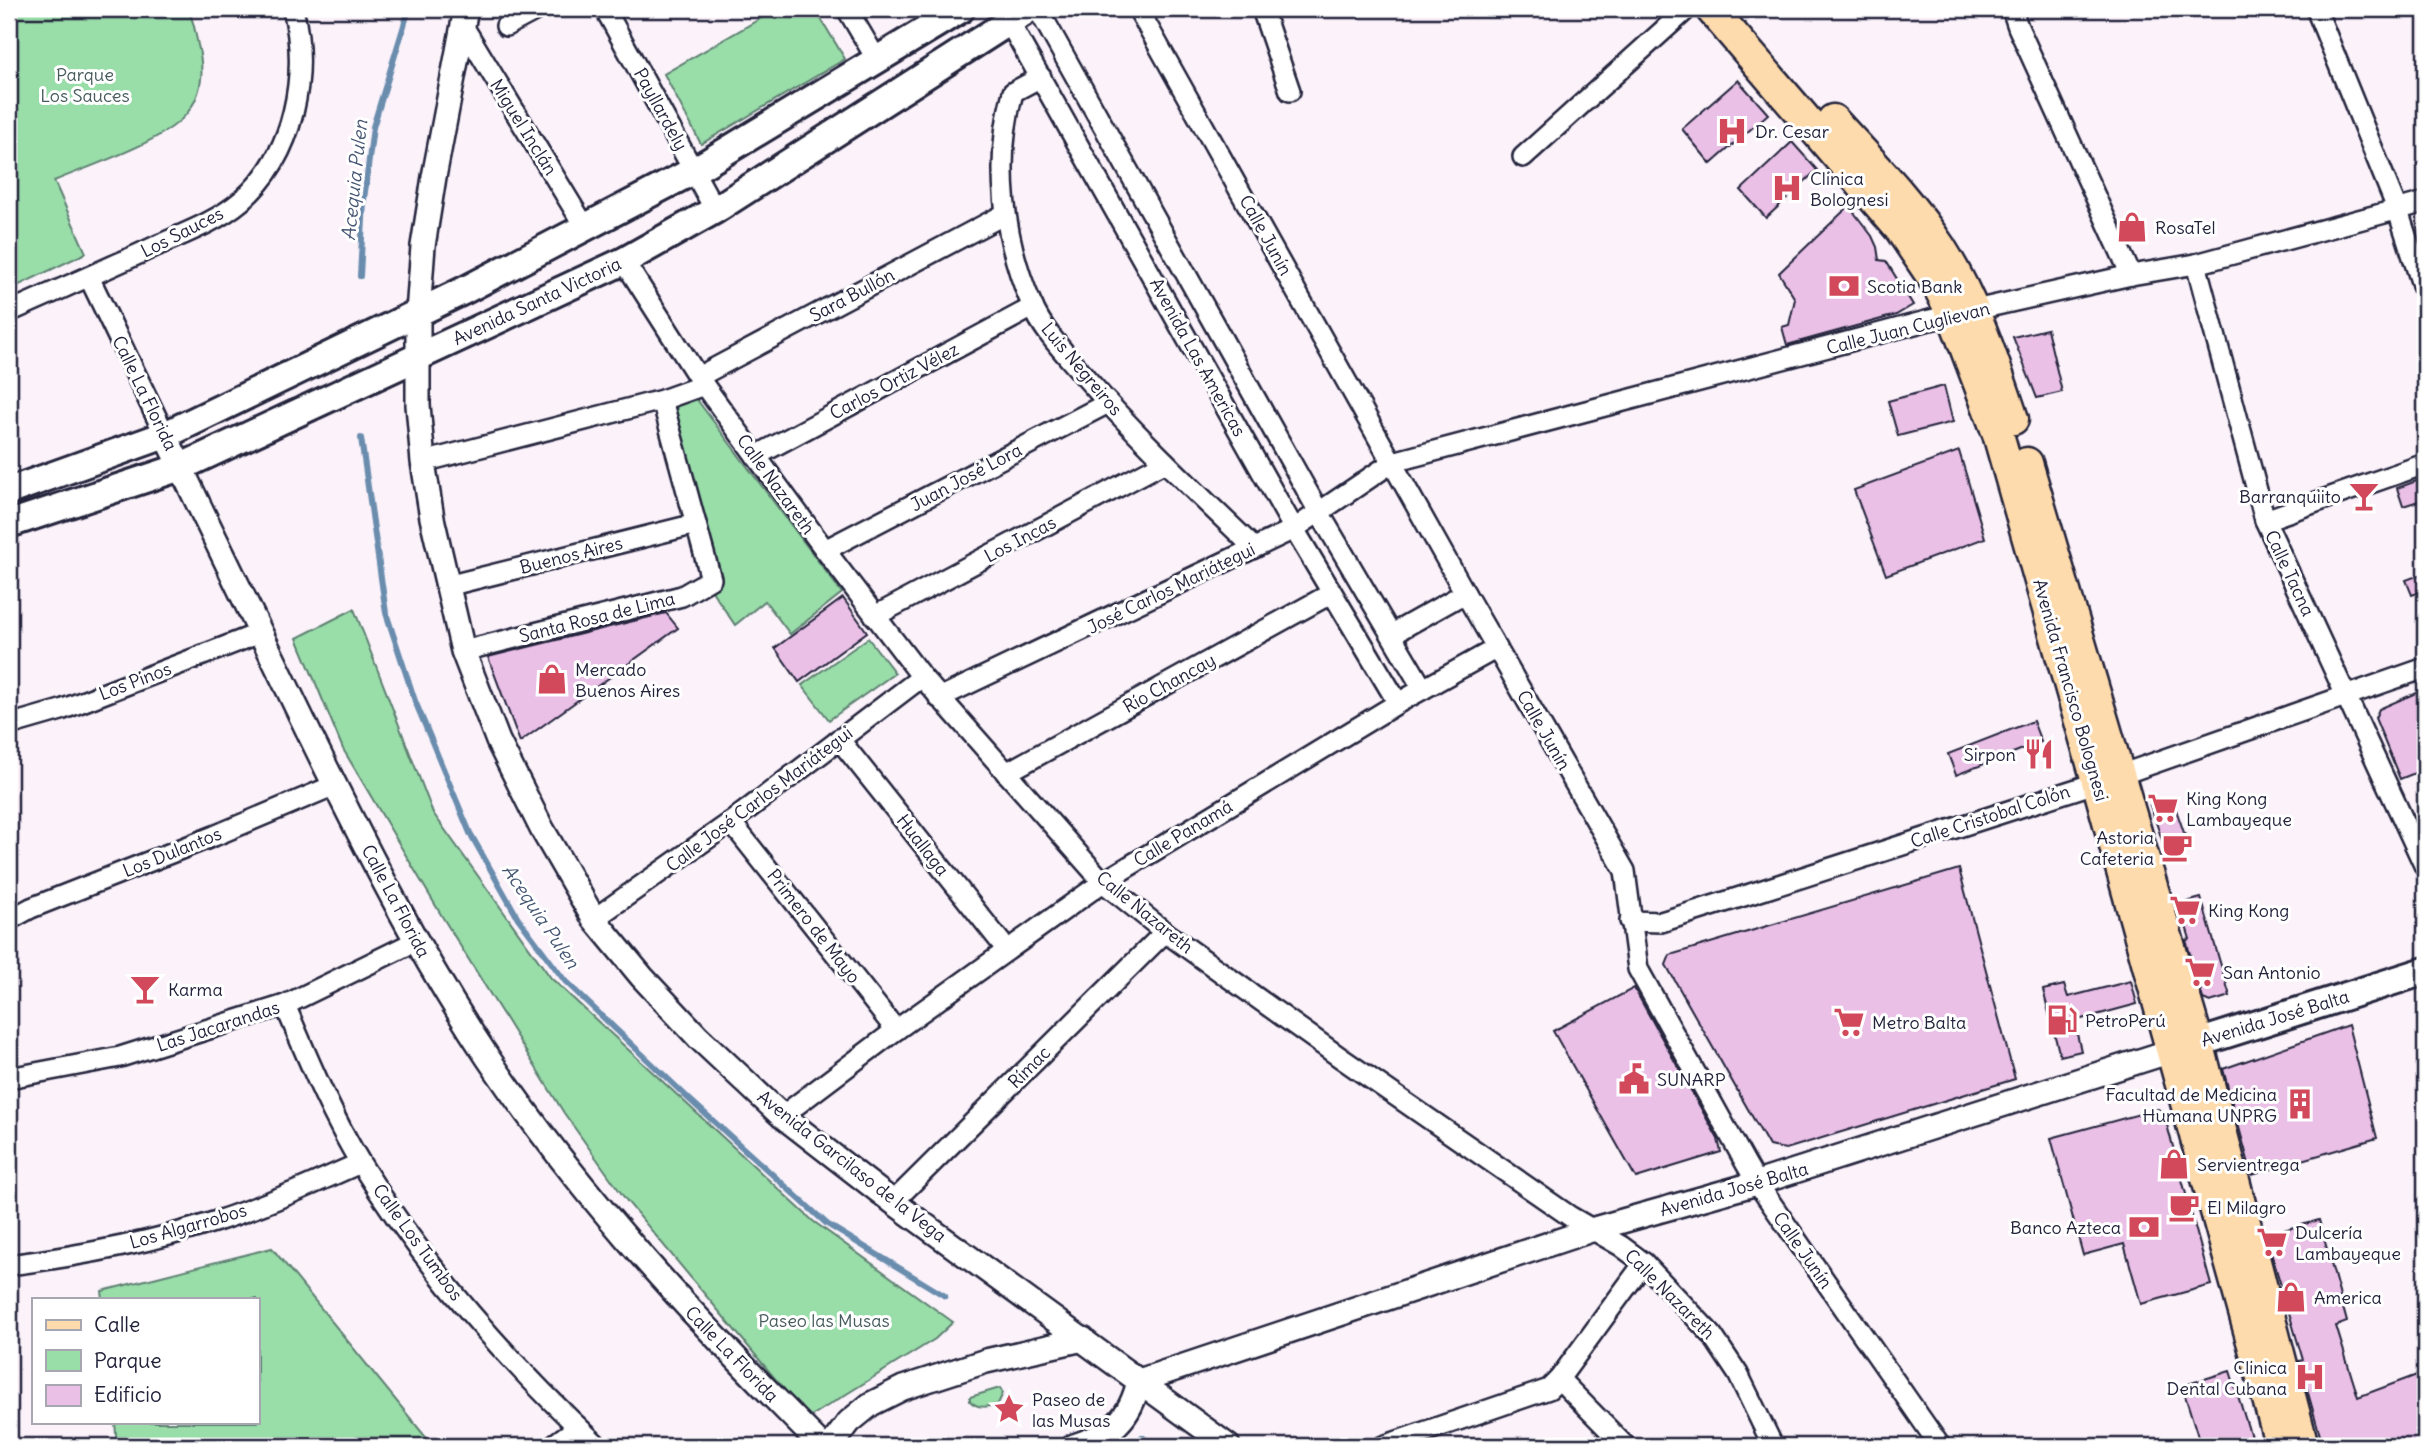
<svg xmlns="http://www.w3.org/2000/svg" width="2434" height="1455" viewBox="0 0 2434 1455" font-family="Delius,sans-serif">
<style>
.green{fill:#99dda9;stroke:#5e8072;stroke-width:2}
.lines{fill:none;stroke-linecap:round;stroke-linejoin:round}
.stream{stroke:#6a8dae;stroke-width:6}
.building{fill:#eac0e7;stroke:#22223b;stroke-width:2}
.minor-casing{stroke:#22223b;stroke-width:24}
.tertiary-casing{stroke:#22223b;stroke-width:28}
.secondary-casing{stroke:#22223b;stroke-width:32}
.primary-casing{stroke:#22223b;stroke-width:35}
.minor{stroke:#fff;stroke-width:19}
.tertiary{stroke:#fff;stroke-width:23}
.secondary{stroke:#fff;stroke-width:26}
.primary{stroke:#fedbac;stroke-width:30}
.labels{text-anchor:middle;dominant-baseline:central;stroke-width:6;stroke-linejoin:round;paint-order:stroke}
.park-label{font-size:18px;fill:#465a5c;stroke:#fff}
.street-label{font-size:18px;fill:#22223b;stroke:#fff}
.poi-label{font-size:18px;fill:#22223b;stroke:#fff;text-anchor:start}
.water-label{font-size:19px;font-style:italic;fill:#465774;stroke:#fff}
</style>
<rect width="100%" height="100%" fill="#fbf2fa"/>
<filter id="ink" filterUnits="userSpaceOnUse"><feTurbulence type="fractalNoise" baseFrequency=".0143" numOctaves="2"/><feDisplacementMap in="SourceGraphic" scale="14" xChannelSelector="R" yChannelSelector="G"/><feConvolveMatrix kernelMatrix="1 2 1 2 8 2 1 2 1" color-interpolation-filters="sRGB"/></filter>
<g filter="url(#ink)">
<!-- green -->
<g class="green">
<path d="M9,9H188C194,21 195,32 198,45C204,68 203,92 188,112C167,141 89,166 54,181L86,253L9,290Z"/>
<polygon points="777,9 815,9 845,59 701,144 664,74"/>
<polygon points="695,397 842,593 790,634 765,601 735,625 708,585 720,572 676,416 677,403"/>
<polygon points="354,609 433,813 551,978 813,1221 953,1322 935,1339 808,1418 626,1200 564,1113 443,918 343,749 297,638"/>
<polygon points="868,638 895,673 829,720 802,685"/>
<polygon points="272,1248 433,1446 117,1446 115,1422 257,1422 257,1299 103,1299 102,1291"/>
<path d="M1000,1388L1003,1393L998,1404C988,1407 977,1409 970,1401V1397Z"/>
</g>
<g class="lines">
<!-- stream -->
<g class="stream">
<polyline points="360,276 364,200 373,127 409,9"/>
<polyline points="361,438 386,613 415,701 470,833 518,918 565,981 689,1099 827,1224 945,1296"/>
<polyline points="1142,1437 1156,1446"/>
</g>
</g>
<!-- building -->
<g class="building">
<polygon points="1738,80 1768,114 1711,164 1682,129"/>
<polygon points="1792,142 1817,170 1766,218 1741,190"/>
<polygon points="1849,206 1872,236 1877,247 1879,260 1886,261 1913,305 1896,315 1787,345 1782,327 1789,325 1795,299 1779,273"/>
<polygon points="2047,329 2062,392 2037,398 2013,337"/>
<polygon points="1944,386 1953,422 1898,436 1888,401"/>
<polygon points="1959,451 1985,538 1886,575 1854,490"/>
<polygon points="2425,478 2425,499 2403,506 2397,488"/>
<polygon points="2425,573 2425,590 2412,595 2406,580"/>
<polygon points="843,598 867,632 799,682 775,648"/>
<polygon points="666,613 678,628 520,742 488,657"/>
<polygon points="2425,689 2425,769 2400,779 2375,718 2379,709"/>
<polygon points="2033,721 2041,742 1956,775 1948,754"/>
<polygon points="2172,798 2190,850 2168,857 2150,805"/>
<polygon points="1959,869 2015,1079 1786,1149 1769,1146 1666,965 1670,955"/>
<polygon points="2201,898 2230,996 2210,1002 2203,999 2186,940 2190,939 2179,904"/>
<polygon points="2131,981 2137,1004 2074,1021 2081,1051 2060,1056 2043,990 2064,985 2068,997"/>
<polygon points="1634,988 1718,1139 1721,1152 1636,1178 1553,1031"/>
<polygon points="2348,1025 2377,1138 2252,1175 2223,1069"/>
<polygon points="2158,1109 2164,1114 2211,1285 2141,1304 2124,1244 2083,1255 2051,1138"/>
<polygon points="2319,1220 2347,1322 2336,1326 2358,1397 2425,1372 2425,1446 2323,1446 2299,1361 2303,1360 2266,1235"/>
<polygon points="2230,1371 2254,1446 2201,1446 2182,1386"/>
</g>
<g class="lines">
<!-- minor casing -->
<g class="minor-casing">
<g id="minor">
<polyline points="605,9 715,210"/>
<polyline points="847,9 877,60"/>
<polyline points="1038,9 1320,514 1423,689"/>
<polyline points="1138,9 1465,593 1625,871 1638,969 1746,1164 1757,1183 1940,1446"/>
<polyline points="1262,9 1290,91"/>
<polyline points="2012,9 2018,27 2131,275"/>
<polyline points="2316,9 2398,211 2425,294"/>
<polyline points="1009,22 1294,529 1398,703"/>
<polyline points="463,26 585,227"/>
<polyline points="506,26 538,9"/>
<path d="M1041,77L1013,92C994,162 1003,240 1032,305C1044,333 1067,355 1086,378C1138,438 1196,492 1254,548"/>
<polyline points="1523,157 1687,9"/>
<polyline points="624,261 698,377 825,550 922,677 1103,882 1165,932 1341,1058 1571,1217 1621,1246 1644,1263 1712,1335 1738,1374 1773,1446"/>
<polyline points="2196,264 2265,520 2425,867"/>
<polyline points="89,277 165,435"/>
<path d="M9,312C58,290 107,269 156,246C185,233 216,222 241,201C295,155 309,74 293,9"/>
<polyline points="698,377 1005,214"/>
<polyline points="756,456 1033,307"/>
<polyline points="423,462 662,400 704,385"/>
<polyline points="2265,520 2425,464"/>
<polyline points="825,550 1108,403"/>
<polyline points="447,586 696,524"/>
<polyline points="875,616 1165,462"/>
<polyline points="1392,634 1465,593"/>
<polyline points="463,651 682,596 711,579 662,400"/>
<polyline points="939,698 1294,529 1393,462 1930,320 2131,275 2196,264 2425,202"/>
<polyline points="9,725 61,710 260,633"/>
<polyline points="839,739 1007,950"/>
<polyline points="1006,773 1332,593"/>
<polyline points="731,822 896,1030"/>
<polyline points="594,919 731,822 922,677"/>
<polyline points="9,920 31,908 214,836 335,785"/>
<polyline points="1630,921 1661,922 1766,889 2120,775 2425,668"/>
<path d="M285,1005C308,1059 331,1115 361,1164C426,1269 508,1362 598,1446"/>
<polyline points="9,1078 120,1057 285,1005 416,941"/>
<polyline points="782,1116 896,1030 1103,882 1398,703 1497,648"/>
<polyline points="893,1202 1165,932"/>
<path d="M9,1265C79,1256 150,1243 217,1221C266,1205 313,1184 360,1163"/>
<polyline points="1559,1379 1625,1446"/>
<polyline points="552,1446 578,1427"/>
<polyline points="1383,1446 1549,1389 1559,1379 1644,1263"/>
</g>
</g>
<!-- tertiary casing -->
<g class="tertiary-casing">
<g id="tertiary">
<polyline points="466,9 434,177 423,246 418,313 418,405 423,462 432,518 463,651 498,741 542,829 594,919 642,977 698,1037 782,1116 893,1202 1228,1446"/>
<path d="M165,435C214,536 262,637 311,737C365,847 420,956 488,1058C584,1201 701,1325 822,1446"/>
<polyline points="1139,1381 1594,1229 1757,1183 2171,1051"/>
<polyline points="831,1446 849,1422 871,1404 903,1388 986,1361 1083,1339"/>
<path d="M1074,1446C1112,1434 1130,1420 1139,1381"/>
</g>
</g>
<!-- secondary casing -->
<g class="secondary-casing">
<g id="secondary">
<polyline points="9,491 165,435 465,290 695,170 961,9"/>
<polyline points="9,524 181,467 624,261 715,210 1029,9"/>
<polyline points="2179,1049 2425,971"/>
</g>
</g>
<!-- primary casing -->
<g class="primary-casing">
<g id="primary">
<polyline points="1711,9 1900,229 1937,284 1953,315 1998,434 2097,781 2281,1446"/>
<path d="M1833,120C1870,161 1910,201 1940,247C1974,300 1993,360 2013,419"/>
<polyline points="2027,463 2198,1042 2303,1446"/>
</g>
</g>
<!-- minor -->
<use href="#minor" class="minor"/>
<!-- tertiary -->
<use href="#tertiary" class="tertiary"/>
<!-- secondary -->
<use href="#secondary" class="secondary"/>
<!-- primary -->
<use href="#primary" class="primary"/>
</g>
</g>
<!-- icons -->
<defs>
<g id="hospital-bare" transform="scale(2.415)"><path d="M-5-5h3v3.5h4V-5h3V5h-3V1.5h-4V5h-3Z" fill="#d1495b" stroke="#fff" stroke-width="2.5" paint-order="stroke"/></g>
<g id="shop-bare" transform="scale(2.415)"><path d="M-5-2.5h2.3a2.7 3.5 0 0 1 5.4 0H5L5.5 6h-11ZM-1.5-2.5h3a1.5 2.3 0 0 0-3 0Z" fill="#d1495b" stroke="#fff" stroke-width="2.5" paint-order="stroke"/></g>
<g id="bank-bare" transform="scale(2.415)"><path d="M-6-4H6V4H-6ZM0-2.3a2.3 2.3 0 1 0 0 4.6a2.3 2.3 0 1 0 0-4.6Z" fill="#d1495b" stroke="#fff" stroke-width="2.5" paint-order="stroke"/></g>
<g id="bar-bare" transform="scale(2.415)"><path d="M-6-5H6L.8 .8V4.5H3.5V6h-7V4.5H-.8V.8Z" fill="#d1495b" stroke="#fff" stroke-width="2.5" paint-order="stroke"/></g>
<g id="restaurant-bare" transform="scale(2.415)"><path d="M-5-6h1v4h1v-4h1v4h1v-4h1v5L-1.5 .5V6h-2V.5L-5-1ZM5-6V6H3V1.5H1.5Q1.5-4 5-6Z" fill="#d1495b" stroke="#fff" stroke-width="2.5" paint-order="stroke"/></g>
<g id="supermarket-bare" transform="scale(2.415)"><path d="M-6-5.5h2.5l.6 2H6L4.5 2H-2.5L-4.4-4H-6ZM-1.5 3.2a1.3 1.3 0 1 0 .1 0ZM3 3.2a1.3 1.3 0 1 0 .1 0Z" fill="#d1495b" stroke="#fff" stroke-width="2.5" paint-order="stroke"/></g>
<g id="cafe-bare" transform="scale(2.415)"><path d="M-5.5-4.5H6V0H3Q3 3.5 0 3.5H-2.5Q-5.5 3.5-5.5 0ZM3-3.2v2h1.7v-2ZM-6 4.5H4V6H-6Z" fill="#d1495b" stroke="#fff" stroke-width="2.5" paint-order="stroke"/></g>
<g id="fuel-bare" transform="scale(2.415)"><path d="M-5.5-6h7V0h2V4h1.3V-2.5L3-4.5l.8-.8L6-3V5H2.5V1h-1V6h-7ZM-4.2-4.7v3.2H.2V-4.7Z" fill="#d1495b" stroke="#fff" stroke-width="2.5" paint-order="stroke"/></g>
<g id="civic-bare" transform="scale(2.415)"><path d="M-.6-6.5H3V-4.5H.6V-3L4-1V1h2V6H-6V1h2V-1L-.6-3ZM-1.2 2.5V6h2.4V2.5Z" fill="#d1495b" stroke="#fff" stroke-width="2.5" paint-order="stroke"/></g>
<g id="building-bare" transform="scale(2.415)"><path d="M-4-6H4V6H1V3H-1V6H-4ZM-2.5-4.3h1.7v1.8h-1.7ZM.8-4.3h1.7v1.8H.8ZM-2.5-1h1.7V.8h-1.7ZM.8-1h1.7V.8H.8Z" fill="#d1495b" stroke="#fff" stroke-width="2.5" paint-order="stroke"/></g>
<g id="sight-bare" transform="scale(2.415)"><path d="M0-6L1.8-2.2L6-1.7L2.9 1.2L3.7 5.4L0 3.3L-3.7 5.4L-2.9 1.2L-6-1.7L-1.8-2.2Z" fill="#d1495b" stroke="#fff" stroke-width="2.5" paint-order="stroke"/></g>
</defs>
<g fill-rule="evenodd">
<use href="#hospital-bare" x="1732" y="131"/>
<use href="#hospital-bare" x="1787" y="188"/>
<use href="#shop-bare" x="2132" y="227"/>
<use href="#bank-bare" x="1844" y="286"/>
<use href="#bar-bare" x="2364" y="496"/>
<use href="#shop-bare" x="552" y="679"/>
<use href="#restaurant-bare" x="2039" y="754"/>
<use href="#supermarket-bare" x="2163" y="808"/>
<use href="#cafe-bare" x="2177" y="847"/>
<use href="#supermarket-bare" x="2185" y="910"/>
<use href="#supermarket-bare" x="2200" y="972"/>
<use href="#bar-bare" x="145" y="989"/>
<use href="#fuel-bare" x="2062" y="1020"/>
<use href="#supermarket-bare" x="1849" y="1022"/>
<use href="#civic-bare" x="1634" y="1079"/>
<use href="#building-bare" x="2300" y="1104"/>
<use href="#shop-bare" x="2174" y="1164"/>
<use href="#cafe-bare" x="2184" y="1207"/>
<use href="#bank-bare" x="2144" y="1227"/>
<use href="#supermarket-bare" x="2272" y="1242"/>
<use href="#shop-bare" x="2291" y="1297"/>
<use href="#hospital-bare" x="2310" y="1377"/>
<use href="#sight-bare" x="1009" y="1409"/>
</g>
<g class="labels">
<!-- park labels -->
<g class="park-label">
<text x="85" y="74">Parque<tspan x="85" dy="21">Los Sauces</tspan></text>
<text x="824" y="1320">Paseo las Musas</text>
</g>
<!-- street labels -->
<g class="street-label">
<text transform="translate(661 109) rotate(61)">Payllardely</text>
<text transform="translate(524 127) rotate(58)">Miguel Inclán</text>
<text transform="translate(182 232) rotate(-27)">Los Sauces</text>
<text transform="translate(1266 235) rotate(61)">Calle Junín</text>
<text transform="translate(852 295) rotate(-28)">Sara Bullón</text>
<text transform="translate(537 301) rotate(-25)">Avenida Santa Victoria</text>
<text transform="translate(1908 328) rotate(-14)">Calle Juan Cuglievan</text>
<text transform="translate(1198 357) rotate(61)">Avenida Las Americas</text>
<text transform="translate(1082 369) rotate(50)">Luis Negreiros</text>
<text transform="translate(894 381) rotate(-28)">Carlos Ortiz Vélez</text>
<text transform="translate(145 393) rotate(64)">Calle La Florida</text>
<text transform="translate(966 477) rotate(-28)">Juan José Lora</text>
<text transform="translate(776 484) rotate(54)">Calle Nazareth</text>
<text transform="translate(1020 539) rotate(-28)">Los Incas</text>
<text transform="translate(571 555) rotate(-14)">Buenos Aires</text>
<text transform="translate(2290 573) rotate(65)">Calle Tacna</text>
<text transform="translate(1171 588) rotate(-26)">José Carlos Mariátegui</text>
<text transform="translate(597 617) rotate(-14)">Santa Rosa de Lima</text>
<text transform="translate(135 681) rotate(-21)">Los Pinos</text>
<text transform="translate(1169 683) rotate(-29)">Río Chancay</text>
<text transform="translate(2071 690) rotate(74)">Avenida Francisco Bolognesi</text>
<text transform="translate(1544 730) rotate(60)">Calle Junín</text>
<text transform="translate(759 799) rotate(-37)">Calle José Carlos Mariátegui</text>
<text transform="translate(1990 816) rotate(-18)">Calle Cristobal Colón</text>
<text transform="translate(1183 833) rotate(-31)">Calle Panamá</text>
<text transform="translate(923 845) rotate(52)">Huallaga</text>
<text transform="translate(172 852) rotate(-22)">Los Dulantos</text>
<text transform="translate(396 901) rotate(62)">Calle La Florida</text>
<text transform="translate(1145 912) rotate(39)">Calle Nazareth</text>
<text transform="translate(814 926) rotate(52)">Primero de Mayo</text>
<text transform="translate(2275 1018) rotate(-17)">Avenida José Balta</text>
<text transform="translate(218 1026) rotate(-18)">Las Jacarandas</text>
<text transform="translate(1029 1067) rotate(-45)">Rímac</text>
<text transform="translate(852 1166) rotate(38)">Avenida Garcilaso de la Vega</text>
<text transform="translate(1734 1189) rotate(-16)">Avenida José Balta</text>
<text transform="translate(188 1226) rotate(-16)">Los Algarrobos</text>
<text transform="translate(418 1242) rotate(54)">Calle Los Tumbos</text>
<text transform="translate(1803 1250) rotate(55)">Calle Junín</text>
<text transform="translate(1670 1294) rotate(45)">Calle Nazareth</text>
<text transform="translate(732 1354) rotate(46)">Calle La Florida</text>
</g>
<!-- poi labels -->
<g class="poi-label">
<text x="1755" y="131">Dr. Cesar</text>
<text x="1810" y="178">Clinica<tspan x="1810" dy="21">Bolognesi</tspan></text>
<text x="2155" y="227">RosaTel</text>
<text x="1867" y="286">Scotia Bank</text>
<text x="2341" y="496" text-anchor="end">Barranquiito</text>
<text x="575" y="669">Mercado<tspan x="575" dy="21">Buenos Aires</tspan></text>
<text x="2016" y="754" text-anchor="end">Sirpon</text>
<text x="2186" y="798">King Kong<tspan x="2186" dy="21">Lambayeque</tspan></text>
<text x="2154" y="837" text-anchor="end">Astoria<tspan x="2154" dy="21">Cafeteria</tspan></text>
<text x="2208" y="910">King Kong</text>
<text x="2223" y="972">San Antonio</text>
<text x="168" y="989">Karma</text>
<text x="2085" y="1020">PetroPerú</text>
<text x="1872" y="1022">Metro Balta</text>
<text x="1657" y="1079">SUNARP</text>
<text x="2277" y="1094" text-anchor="end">Facultad de Medicina<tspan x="2277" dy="21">Humana UNPRG</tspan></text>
<text x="2197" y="1164">Servientrega</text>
<text x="2207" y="1207">El Milagro</text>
<text x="2121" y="1227" text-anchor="end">Banco Azteca</text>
<text x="2295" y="1232">Dulcería<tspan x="2295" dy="21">Lambayeque</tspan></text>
<text x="2314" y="1297">America</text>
<text x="2287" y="1367" text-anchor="end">Clinica<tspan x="2287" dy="21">Dental Cubana</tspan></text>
<text x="1032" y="1399">Paseo de<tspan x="1032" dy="21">las Musas</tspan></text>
</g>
<!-- water labels -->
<g class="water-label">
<text transform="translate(354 180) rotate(-84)">Acequia Pulen</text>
<text transform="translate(541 916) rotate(56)">Acequia Pulen</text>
</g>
</g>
<!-- margin -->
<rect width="2434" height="1455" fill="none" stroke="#fff" stroke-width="35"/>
<rect x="18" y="18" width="2399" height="1420" fill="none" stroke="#22223b" stroke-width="2.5" filter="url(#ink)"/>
<!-- legend -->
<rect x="32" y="1298" width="228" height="126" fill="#ffffff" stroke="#a7a7b1" stroke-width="2"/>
<rect x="46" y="1320" width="35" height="10" fill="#fedbac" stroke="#a7a7b1" stroke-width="2"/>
<text x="94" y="1332" font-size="21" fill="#22223b">Calle</text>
<rect x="46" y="1350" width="35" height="21" fill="#99dda9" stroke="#a7a7b1" stroke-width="2"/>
<text x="94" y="1368" font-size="21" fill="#22223b">Parque</text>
<rect x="46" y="1385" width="35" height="21" fill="#eac0e7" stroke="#a7a7b1" stroke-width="2"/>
<text x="94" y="1402" font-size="21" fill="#22223b">Edificio</text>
</svg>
